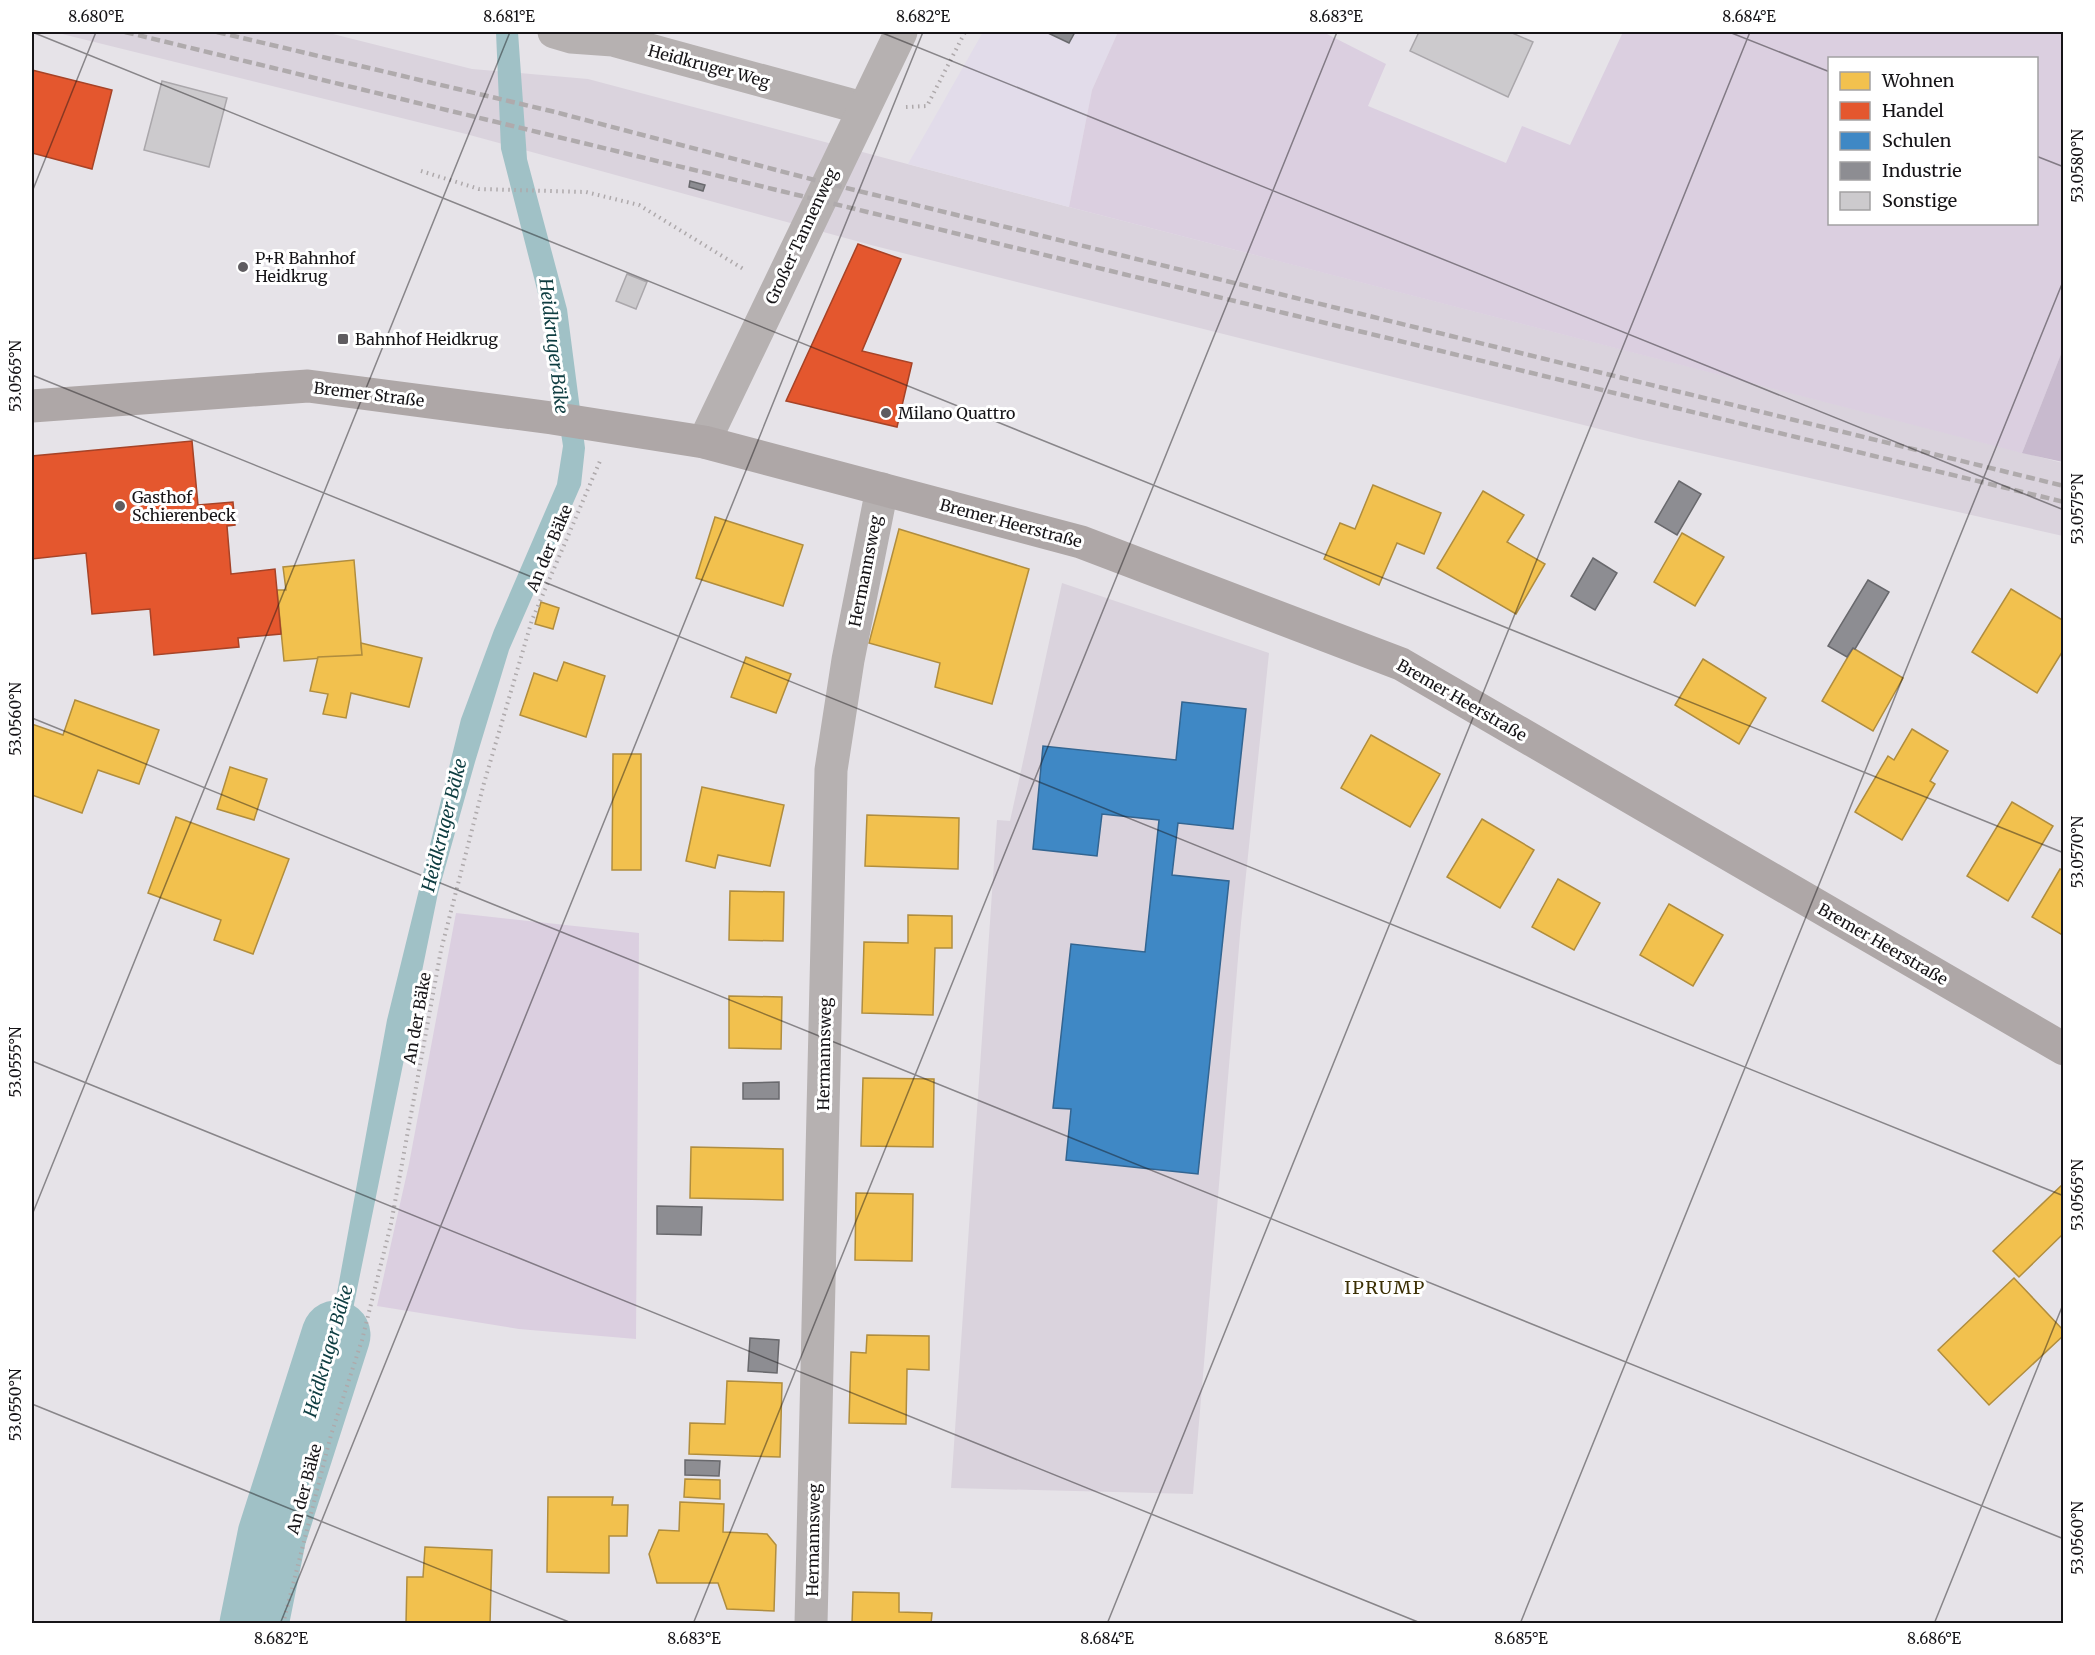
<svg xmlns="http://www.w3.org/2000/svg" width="2095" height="1655" viewBox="0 0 2095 1655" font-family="Merriweather,serif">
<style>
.built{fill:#dad3dd}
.industrial{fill:#e2dcea}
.green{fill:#dbcfe0;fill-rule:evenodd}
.forest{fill:#c8bace}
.water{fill:#a0c1c6}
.homes{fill:#f2c14e;stroke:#b08d3e;stroke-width:1.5}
.shops{fill:#e4572e;stroke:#a64327;stroke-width:1.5}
.schools{fill:#3f88c5;stroke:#336591;stroke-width:1.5}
.industry{fill:#8d8d92;stroke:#69696d;stroke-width:1.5}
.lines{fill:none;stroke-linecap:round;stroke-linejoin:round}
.river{stroke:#a0c1c6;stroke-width:69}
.building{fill:#cccacd;stroke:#aaa7ab;stroke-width:1.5}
.path{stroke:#aea9ab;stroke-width:4;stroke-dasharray:1.5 4.5;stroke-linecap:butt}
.minor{stroke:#b6b1b1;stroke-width:33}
.tertiary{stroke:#b6b1b1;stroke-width:33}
.secondary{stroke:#aea7a7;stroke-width:33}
.rail{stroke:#afaaac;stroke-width:4.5;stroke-dasharray:9 4.5;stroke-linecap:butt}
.ticks{fill:none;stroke:#161417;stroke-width:1.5;stroke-opacity:0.45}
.poi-dot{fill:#5f5c60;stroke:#fff;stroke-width:2}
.labels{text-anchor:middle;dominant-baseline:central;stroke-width:6;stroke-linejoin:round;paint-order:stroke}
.street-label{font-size:16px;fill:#161417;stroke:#fff}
.poi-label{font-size:16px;fill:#161417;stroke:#fff;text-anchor:start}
.water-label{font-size:18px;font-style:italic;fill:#0e3d41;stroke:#fff}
.neighbourhood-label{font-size:18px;letter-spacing:1.5px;fill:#3c3005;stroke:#fff}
.neatline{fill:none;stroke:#161417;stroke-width:2}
.ticks-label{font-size:15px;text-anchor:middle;fill:#161417}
</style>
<rect width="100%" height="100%" fill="#e6e3e8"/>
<!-- built -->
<g class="built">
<polygon points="54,32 325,32 472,69 588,79 1069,207 2063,463 2063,536 1639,439 871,245 466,134"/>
<polygon points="1062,583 1269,653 1241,923 1193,1494 951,1488 997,820 1010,821"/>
</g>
<!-- industrial -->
<polygon class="industrial" points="983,32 1118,32 1092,90 1069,207 908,164"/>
<!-- green -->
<g class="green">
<path d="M1118,32H1323L1386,64L1368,106L1506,163L1522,126L1570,145L1623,32H2063V349L2022,453L1069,207L1092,90ZM1830,58H2036V224H1830Z"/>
<polygon points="456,913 639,933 636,1339 519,1329 377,1306 409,1164"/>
</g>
<!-- forest -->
<polygon class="forest" points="2063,349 2063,462 2022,453"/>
<!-- water -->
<polygon class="water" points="496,32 518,32 527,159 567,309 585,448 581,485 509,650 475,762 438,893 353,1309 308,1425 335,1304 387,1020 461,719 494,630 557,484 563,446 542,309 501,149"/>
<!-- homes -->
<g class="homes">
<polygon points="1373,485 1441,513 1424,554 1397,543 1379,585 1324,559 1340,523 1355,529"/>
<polygon points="1483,491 1524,515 1507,542 1545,564 1516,614 1437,568"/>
<polygon points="715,517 803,545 783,606 696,578"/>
<polygon points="899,529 1029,569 992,704 935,687 940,663 869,643"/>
<polygon points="1682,533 1724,557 1695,606 1654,582"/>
<polygon points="354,560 362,655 284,661 277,590 286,590 283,567"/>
<polygon points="2011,589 2064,621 2064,649 2037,693 1972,652"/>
<polygon points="541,602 559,608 553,629 535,624"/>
<polygon points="361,643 422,658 409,707 351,693 346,718 323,714 328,694 310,691 318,657 362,655"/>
<polygon points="1853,648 1903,678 1873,731 1822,701"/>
<polygon points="746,657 791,674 776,713 731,697"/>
<polygon points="1703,659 1766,698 1739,744 1675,705"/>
<polygon points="564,662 605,676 586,737 520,715 534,673 557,681"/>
<polygon points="75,700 159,730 139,784 98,770 82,813 32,795 32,724 63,735"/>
<polygon points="1912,729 1948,751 1930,781 1935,784 1902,840 1855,812 1888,756 1894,760"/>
<polygon points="1371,735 1440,774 1410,827 1341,788"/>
<polygon points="613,754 641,754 641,870 612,870"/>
<polygon points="230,767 267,779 254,820 217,809"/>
<polygon points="702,787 784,805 770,866 718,855 715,868 686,861"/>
<polygon points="2012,802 2053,826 2008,901 1967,876"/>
<polygon points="867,815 959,818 958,869 865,866"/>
<polygon points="176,817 289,859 253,954 214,940 221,920 148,893"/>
<polygon points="1482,819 1534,850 1500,908 1447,877"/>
<polygon points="2060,869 2064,871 2064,936 2032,917"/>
<polygon points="1558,879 1600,903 1574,950 1532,927"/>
<polygon points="730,891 784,892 783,941 729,940"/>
<polygon points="1669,904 1723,935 1693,986 1640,955"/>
<polygon points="908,915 952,916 952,948 935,948 933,1015 862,1013 864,942 908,943"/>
<polygon points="729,996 782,997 781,1049 729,1048"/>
<polygon points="863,1078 934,1079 933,1147 861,1146"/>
<polygon points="691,1147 783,1149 783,1200 690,1198"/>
<polygon points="2064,1183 2064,1233 2019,1277 1993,1251"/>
<polygon points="856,1193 913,1194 912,1261 855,1260"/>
<polygon points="2014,1278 2064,1331 2064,1335 1989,1405 1938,1350"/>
<polygon points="867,1335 929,1336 929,1370 907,1369 906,1424 849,1423 851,1352 866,1353"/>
<polygon points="727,1381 782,1383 780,1457 689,1454 690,1423 725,1424"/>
<polygon points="685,1479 720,1480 720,1499 684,1497"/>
<polygon points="548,1497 613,1497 612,1505 628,1505 627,1536 609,1536 609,1573 547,1572"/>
<polygon points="680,1502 724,1504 723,1532 767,1534 776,1545 774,1611 727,1609 718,1583 657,1583 649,1554 659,1530 679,1531"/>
<polygon points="425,1547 492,1550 490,1624 406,1624 407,1577 423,1577"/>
<polygon points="853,1592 899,1593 899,1612 932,1613 931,1624 852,1624"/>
</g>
<!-- shops -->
<g class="shops">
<polygon points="32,70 112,90 92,169 32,153"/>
<polygon points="858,244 901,259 862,351 912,363 897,427 786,401"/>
<polygon points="192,441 198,505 233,502 235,525 227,526 231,574 275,569 281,634 238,638 239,647 154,655 150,609 92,614 86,553 32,559 32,456"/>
</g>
<!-- schools -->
<polygon class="schools" points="1182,702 1246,709 1233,829 1178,823 1172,875 1229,881 1198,1174 1066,1160 1071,1109 1053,1108 1071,944 1145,952 1159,820 1102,814 1097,856 1033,849 1043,746 1176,760"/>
<!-- industry -->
<g class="industry">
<polygon points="1046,32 1075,32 1069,43"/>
<polygon points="690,181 705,185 703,191 689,187"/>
<polygon points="1679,481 1701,494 1677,535 1655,522"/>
<polygon points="1593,558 1617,573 1595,610 1571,596"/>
<polygon points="1868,580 1889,592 1855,649 1853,648 1847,657 1828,646"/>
<polygon points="779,1082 779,1099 743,1099 743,1083"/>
<polygon points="657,1206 702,1207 701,1235 657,1234"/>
<polygon points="750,1338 779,1340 777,1373 748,1371"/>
<polygon points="685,1460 720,1461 719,1476 685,1475"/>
</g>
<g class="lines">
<!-- river -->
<polyline class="river" points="254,1624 272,1535 336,1335"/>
</g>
<!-- building -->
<g class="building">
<polygon points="1419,32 1510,32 1533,42 1508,97 1410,51"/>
<polygon points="162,81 227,98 209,167 144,150"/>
<polygon points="627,274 647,282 636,309 616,301"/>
</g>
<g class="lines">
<!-- path -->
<g class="path">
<polyline points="906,107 927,106 965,32"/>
<polyline points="421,171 479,189 586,192 639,205 745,270"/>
<polyline points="283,1624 331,1435 362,1340 391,1224 441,950 484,783 532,620 600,461"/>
</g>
<!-- minor -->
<g class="minor">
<polyline points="554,32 571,37 613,40 862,108"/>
<polyline points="811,1624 831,770 848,660 882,489"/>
</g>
<!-- tertiary -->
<polyline class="tertiary" points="704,442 901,32"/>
<!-- secondary -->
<polyline class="secondary" points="32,406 308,386 552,418 704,442 1081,542 1401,664 2064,1049"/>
<!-- rail -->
<g class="rail">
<polyline points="125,32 2064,502"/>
<polyline points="217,32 555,112 826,183 2064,486"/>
</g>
</g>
<!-- ticks -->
<path class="ticks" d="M32,32L2064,853M880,32L2064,510M1729,32L1830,72M2036,156L2064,167M32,192L96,32M32,375L2064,1196M32,718L2064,1539M32,1061L1423,1624M32,1215L510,32M32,1404L574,1624M280,1624L923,32M693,1624L1337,32M1107,1624L1750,32M1520,1624L2064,279M1934,1624L2064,1302"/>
<!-- markers -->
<g class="poi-dot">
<circle cx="243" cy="267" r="6"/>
<rect x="337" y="333" width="12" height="12" rx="3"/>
<circle cx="886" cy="413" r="6"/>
<circle cx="120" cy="506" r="6"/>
</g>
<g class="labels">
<!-- street labels -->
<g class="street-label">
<text transform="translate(709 66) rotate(15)">Heidkruger Weg</text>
<text transform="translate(801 236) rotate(-65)">Großer Tannenweg</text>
<text transform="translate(369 394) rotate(7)">Bremer Straße</text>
<text transform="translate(1011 523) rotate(15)">Bremer Heerstraße</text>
<text transform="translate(549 548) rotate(-67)">An der Bäke</text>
<text transform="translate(865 571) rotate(-79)">Hermannsweg</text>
<text transform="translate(1462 700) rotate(30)">Bremer Heerstraße</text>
<text transform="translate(1883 944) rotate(30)">Bremer Heerstraße</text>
<text transform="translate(417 1018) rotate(-80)">An der Bäke</text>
<text transform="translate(824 1054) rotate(-89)">Hermannsweg</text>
<text transform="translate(304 1489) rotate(-75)">An der Bäke</text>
<text transform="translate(813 1540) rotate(-89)">Hermannsweg</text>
</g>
<!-- poi labels -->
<g class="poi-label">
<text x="255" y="258">P+R Bahnhof<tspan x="255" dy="18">Heidkrug</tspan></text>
<text x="355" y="339">Bahnhof Heidkrug</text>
<text x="898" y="413">Milano Quattro</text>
<text x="132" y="497">Gasthof<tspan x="132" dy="18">Schierenbeck</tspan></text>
</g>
<!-- water labels -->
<g class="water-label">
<text transform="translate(554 346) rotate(83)">Heidkruger Bäke</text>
<text transform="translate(444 825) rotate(-76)">Heidkruger Bäke</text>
<text transform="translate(328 1351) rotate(-74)">Heidkruger Bäke</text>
</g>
<!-- neighbourhood labels -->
<g class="neighbourhood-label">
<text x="1385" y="1287">IPRUMP</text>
</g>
</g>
<!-- border -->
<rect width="2095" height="1655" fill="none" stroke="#ffffff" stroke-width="66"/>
<!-- legend -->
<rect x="1828" y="57" width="210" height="168" fill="#ffffff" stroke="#a2a1a2" stroke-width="1.5"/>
<rect x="1840" y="72" width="30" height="18" fill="#f2c14e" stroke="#a2a1a2" stroke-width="1.5"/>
<text x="1882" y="87" font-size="18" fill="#161417">Wohnen</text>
<rect x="1840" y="102" width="30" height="18" fill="#e4572e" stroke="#a2a1a2" stroke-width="1.5"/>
<text x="1882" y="117" font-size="18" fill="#161417">Handel</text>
<rect x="1840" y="132" width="30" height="18" fill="#3f88c5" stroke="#a2a1a2" stroke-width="1.5"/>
<text x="1882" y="147" font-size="18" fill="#161417">Schulen</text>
<rect x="1840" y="162" width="30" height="18" fill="#8d8d92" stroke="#a2a1a2" stroke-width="1.5"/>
<text x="1882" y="177" font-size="18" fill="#161417">Industrie</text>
<rect x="1840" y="192" width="30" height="18" fill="#cccacd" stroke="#a2a1a2" stroke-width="1.5"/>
<text x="1882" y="207" font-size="18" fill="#161417">Sonstige</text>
<rect x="33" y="33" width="2029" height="1589" class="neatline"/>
<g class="ticks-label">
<text x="96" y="22">8.680°E</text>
<text x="509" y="22">8.681°E</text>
<text x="923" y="22">8.682°E</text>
<text x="1336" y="22">8.683°E</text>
<text x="1749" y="22">8.684°E</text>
<text transform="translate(2078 166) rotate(-90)" y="5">53.0580°N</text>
<text transform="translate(16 376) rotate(-90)" y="5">53.0565°N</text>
<text transform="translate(2078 509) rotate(-90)" y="5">53.0575°N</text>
<text transform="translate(16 719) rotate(-90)" y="5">53.0560°N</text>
<text transform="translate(2078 852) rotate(-90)" y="5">53.0570°N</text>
<text transform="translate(16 1062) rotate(-90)" y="5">53.0555°N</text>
<text transform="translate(2078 1195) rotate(-90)" y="5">53.0565°N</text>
<text transform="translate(16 1405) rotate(-90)" y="5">53.0550°N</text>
<text transform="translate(2078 1538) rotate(-90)" y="5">53.0560°N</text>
<text x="281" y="1644">8.682°E</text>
<text x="694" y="1644">8.683°E</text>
<text x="1107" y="1644">8.684°E</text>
<text x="1521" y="1644">8.685°E</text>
<text x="1934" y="1644">8.686°E</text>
</g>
</svg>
